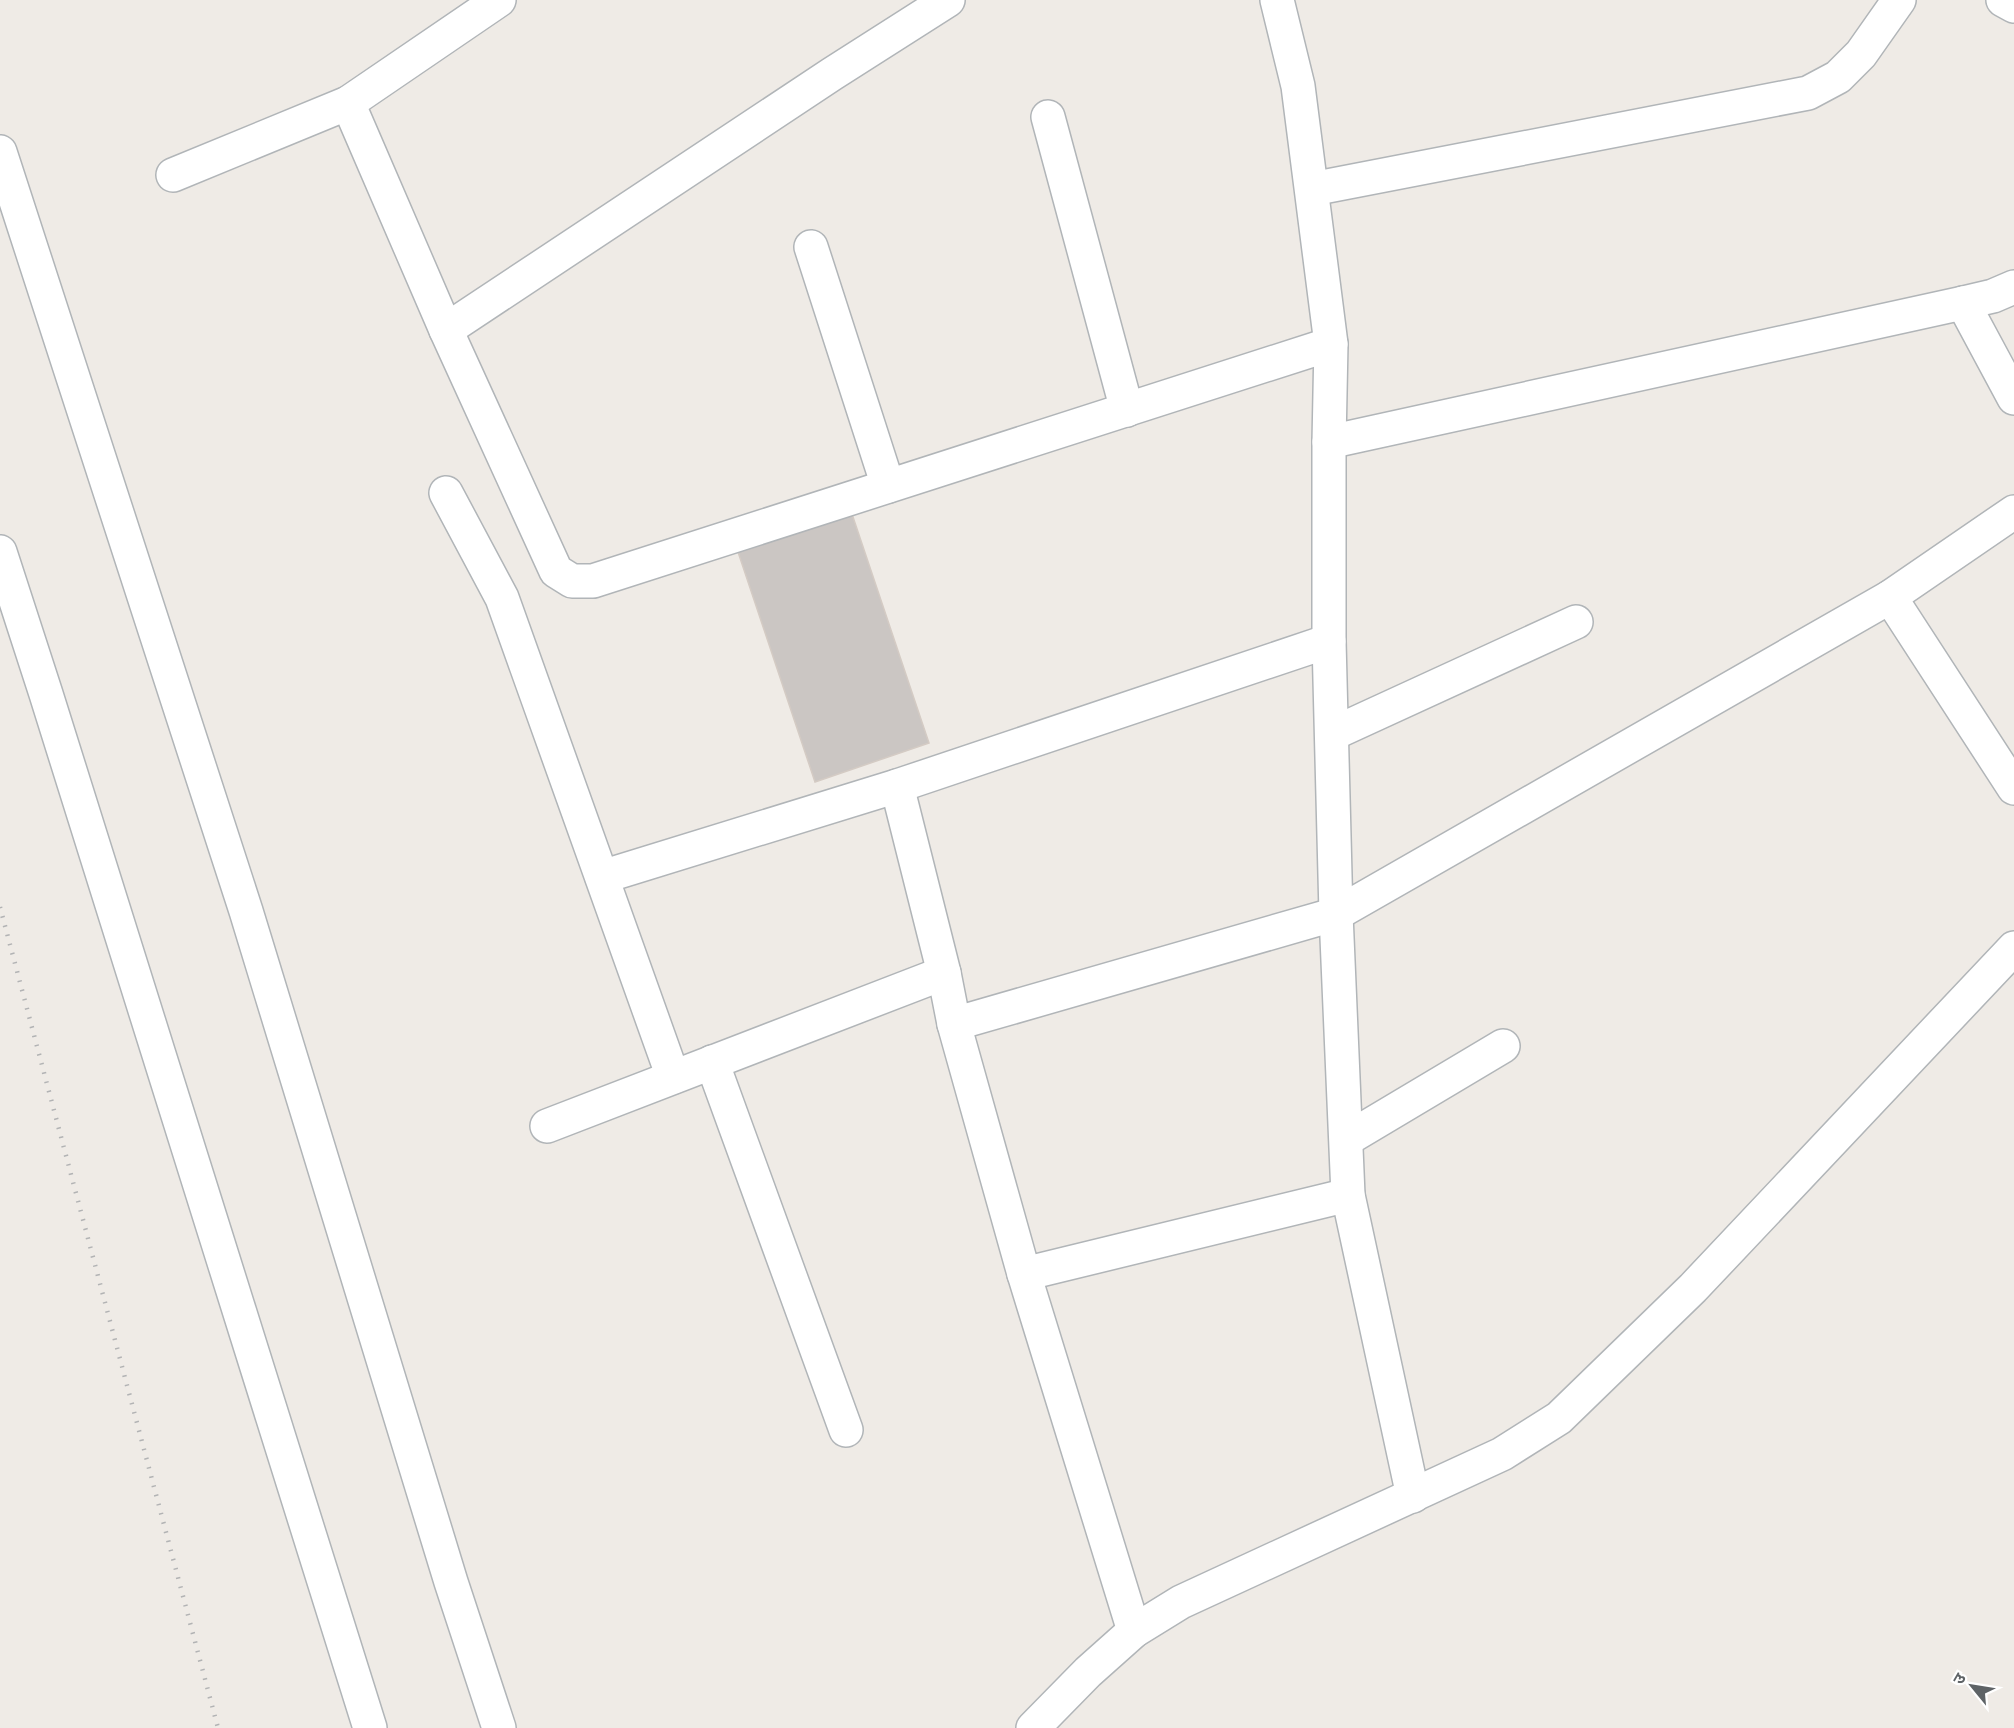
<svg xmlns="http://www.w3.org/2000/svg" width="2014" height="1728" viewBox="0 0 2014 1728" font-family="Cabin,'Noto Sans Devanagari',sans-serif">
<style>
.building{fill:#cbc6c3;stroke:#d4cbc4;stroke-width:1.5}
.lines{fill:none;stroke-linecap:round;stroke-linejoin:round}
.minor-casing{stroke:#b1b5b8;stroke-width:36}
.tertiary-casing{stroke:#b1b5b8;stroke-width:36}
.minor{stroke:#fff;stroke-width:33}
.tertiary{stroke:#fff;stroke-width:33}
.rail{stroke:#b2b3b4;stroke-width:4.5;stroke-dasharray:1.5 8;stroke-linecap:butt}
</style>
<rect width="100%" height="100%" fill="#efebe6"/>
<!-- building -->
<polygon class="building" points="852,514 929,743 815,782 738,552"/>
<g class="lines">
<!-- minor casing -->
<g class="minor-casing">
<g id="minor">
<polyline points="1277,0 1298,86 1331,344 1329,442 1329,641 1336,914 1348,1195 1413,1496"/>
<polyline points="2003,0 2014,6"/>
<polyline points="348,103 446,330 556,571 572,581 593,581 1331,344"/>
<polyline points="1048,117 1127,410"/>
<polyline points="0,152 246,911 451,1582 499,1728"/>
<polyline points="173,175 348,103 499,0"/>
<polyline points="1312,189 1808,93 1838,77 1861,54 1899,0"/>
<polyline points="811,247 888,486"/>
<polyline points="1963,303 2014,398"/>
<polyline points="446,330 832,74 948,0"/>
<polyline points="1329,442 1963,303 1993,296 2014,287"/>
<polyline points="446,493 502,598 673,1077"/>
<polyline points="1890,597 2014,788"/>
<polyline points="1332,734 1576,622"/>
<polyline points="897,786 944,973 954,1024 1024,1274 1134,1631"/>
<polyline points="602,877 897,786 1329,641"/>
<polyline points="954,1024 1336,914 1890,597 2014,512"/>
<polyline points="712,1062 846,1430"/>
<polyline points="547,1126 944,973"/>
<polyline points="1347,1139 1503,1046"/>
<polyline points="1024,1274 1348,1195"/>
<polyline points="1033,1728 1088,1672 1134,1631 1181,1602 1502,1454 1559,1418 1693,1288 2014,948"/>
</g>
</g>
<!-- tertiary casing -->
<g class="tertiary-casing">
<polyline id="tertiary" points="0,552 46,694 370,1728"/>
</g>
<!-- minor -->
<use href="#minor" class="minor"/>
<!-- tertiary -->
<use href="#tertiary" class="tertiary"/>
<!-- rail -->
<polyline class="rail" points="0,907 218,1728"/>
</g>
<!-- north arrow -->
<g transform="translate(1972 1686) rotate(300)" stroke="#ffffff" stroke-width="4.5" paint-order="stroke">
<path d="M0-4.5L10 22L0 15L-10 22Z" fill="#5e6366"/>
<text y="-9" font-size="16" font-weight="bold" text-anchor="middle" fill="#5e6366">उ</text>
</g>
</svg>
